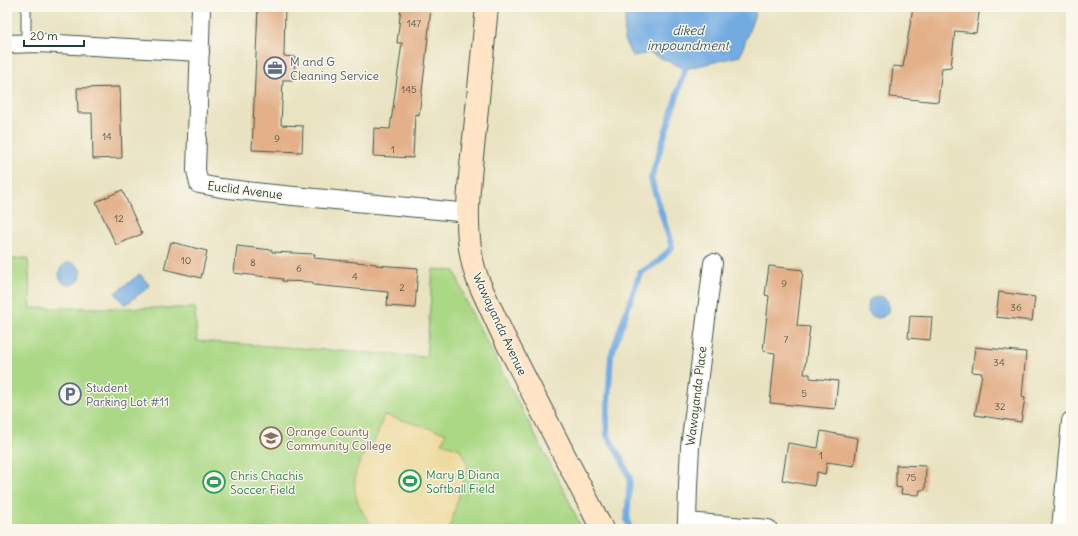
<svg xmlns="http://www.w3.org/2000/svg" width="1078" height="536" viewBox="0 0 1078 536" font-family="Delius,sans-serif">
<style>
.green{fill:#aad885;stroke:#648a5c}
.sand{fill:#eeda9e;stroke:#868c69}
.water{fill:#72abe2;stroke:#48748b}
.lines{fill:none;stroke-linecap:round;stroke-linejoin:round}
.stream{stroke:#72abe2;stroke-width:6}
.building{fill:#e3b089}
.lane-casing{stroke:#3d5649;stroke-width:11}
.street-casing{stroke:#3d5649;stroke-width:20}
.secondary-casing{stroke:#3d5649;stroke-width:24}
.lane{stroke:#fff;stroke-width:9}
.street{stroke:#fff;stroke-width:18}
.secondary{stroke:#ffe4c6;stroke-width:22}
.labels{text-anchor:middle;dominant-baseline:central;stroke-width:3;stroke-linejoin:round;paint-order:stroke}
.number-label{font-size:10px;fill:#505a49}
.service-label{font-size:12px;fill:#4e5e75;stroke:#fbf7ec;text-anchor:start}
.street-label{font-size:12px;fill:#1f3d34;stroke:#fbf7ec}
.education-label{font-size:12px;fill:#785e54;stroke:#fbf7ec;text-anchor:start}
.leisure-label{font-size:12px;fill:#27864d;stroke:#fbf7ec;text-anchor:start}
.water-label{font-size:13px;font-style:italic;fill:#385e68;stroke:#fbf7ec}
</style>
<rect width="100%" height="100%" fill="#fbf7ec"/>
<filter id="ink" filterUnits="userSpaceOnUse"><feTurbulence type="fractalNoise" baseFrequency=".025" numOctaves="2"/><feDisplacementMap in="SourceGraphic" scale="8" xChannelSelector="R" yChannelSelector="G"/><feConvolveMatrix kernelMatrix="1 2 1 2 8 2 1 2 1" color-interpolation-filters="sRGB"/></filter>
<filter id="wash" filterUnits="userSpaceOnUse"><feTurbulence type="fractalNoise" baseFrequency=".012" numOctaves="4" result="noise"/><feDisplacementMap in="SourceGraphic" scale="16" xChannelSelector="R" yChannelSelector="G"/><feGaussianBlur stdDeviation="0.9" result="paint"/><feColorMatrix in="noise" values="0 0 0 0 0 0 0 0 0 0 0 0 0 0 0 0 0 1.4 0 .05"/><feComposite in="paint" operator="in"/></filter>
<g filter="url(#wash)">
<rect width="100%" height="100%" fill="#e9e3c2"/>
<!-- green -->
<polygon class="green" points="28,258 31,308 195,308 197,341 426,357 433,269 455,271 467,304 568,499 582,529 7,529 7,259"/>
<!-- sand -->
<path class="sand" d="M384,415L446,433L442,443L460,449L468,465L449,529H378C359,516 349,488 358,466C360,462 362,456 365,453C368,449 371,447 373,443C378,436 381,423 384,415Z"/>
<!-- water -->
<g class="water">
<polygon points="626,7 756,7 755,14 740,56 685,69 650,53 632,56 624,40 625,19"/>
<circle cx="70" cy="274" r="11"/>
<polygon points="140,274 150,286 125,305 115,293"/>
<circle cx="878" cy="307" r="11"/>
</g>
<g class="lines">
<!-- stream -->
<polyline class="stream" points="630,529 627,520 630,478 621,458 607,435 607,416 611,356 640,273 659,261 672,247 651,179 685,69"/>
</g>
<g id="blocks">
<!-- building -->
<g class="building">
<polygon points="258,7 285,7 284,56 295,57 294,80 283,80 281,125 303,126 302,152 252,150"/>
<polygon points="401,7 431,7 425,66 419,115 415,114 413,158 373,156 374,128 390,129 402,43 397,43"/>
<polygon points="913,7 980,7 976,33 955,31 951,67 942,68 938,102 890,97 893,66 903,67"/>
<polygon points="120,87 122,158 93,159 92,113 78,113 77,88"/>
<polygon points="122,190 142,234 116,245 96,202"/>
<polygon points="171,242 207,251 201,278 164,269"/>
<polygon points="237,246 272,250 272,252 315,254 314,258 376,264 376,265 418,268 415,308 387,306 388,292 313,285 313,282 282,281 283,279 234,273"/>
<polygon points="769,266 803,270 797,326 810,327 804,374 810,374 810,378 838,381 835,409 770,403 775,353 763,351 769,296 765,295"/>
<polygon points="999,292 1035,297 1032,321 996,317"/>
<polygon points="910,316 932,317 930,340 908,338"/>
<polygon points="975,347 1026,352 1022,397 1025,398 1021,422 975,415 982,373 972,372"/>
<polygon points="821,431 858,438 854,466 827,462 825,474 817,472 814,486 782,480 788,443 818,448"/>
<polygon points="896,465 926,466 925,490 920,490 919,495 901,494 902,488 896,487"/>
</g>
</g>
</g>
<g filter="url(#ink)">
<use href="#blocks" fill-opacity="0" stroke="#3d5649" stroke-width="1"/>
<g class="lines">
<!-- lane casing -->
<g class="lane-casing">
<polyline id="lane" points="26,7 26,44"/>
</g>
<!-- street casing -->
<g class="street-casing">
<g id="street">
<polyline points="201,7 196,170 199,184 221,188 263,193 469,213"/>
<polyline points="7,44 39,43 200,52"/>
<polyline points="687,522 768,529"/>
<polyline points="686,529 687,522 688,485 690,447 713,263"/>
<polyline points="1061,529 1071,421"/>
</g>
</g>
<!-- secondary casing -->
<g class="secondary-casing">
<path id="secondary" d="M487,7C483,48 479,88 475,129C470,178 460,236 479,283L502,333L602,529"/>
</g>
<!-- lane -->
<use href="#lane" class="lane"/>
<!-- street -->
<use href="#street" class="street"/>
<!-- secondary -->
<use href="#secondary" class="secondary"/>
</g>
</g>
<!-- icons -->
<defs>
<g id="office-ring" transform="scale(1.15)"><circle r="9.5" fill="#fbf7ec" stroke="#5c6f8a" stroke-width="1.5"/><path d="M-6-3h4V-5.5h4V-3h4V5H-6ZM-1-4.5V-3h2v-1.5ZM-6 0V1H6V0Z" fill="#5c6f8a"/></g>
<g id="parking-ring" transform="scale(1.15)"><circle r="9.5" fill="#fbf7ec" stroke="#5c6f8a" stroke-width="1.5"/><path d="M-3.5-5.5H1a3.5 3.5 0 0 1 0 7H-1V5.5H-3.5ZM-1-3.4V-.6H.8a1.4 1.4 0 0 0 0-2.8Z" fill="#5c6f8a"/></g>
<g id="university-ring" transform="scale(1.15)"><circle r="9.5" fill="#fbf7ec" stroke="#8d6e63" stroke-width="1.5"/><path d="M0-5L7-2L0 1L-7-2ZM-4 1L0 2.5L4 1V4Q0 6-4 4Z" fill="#8d6e63"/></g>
<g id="stadium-ring" transform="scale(1.15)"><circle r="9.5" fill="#fbf7ec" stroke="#2e9e5b" stroke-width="1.5"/><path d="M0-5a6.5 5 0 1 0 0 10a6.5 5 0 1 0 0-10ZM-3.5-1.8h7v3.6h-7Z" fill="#2e9e5b"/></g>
</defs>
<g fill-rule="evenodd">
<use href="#office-ring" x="275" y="68"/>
<use href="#parking-ring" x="70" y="394"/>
<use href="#university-ring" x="271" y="438"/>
<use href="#stadium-ring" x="410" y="481"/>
<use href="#stadium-ring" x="214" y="482"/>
</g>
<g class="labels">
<!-- number labels -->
<g class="number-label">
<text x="414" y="23">147</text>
<text x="409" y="89">145</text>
<text x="107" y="136">14</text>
<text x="277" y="138">9</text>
<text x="393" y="149">1</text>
<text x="119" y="218">12</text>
<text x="186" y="260">10</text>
<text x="253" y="262">8</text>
<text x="299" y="268">6</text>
<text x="355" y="276">4</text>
<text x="784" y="283">9</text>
<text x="402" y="287">2</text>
<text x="1016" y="307">36</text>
<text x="786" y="339">7</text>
<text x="999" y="362">34</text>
<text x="804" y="393">5</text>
<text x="1000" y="406">32</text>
<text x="821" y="455">1</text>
<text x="911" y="477">75</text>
</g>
<!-- service labels -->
<g class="service-label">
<text x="290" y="61">M and G<tspan x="290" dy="14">Cleaning Service</tspan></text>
<text x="86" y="387">Student<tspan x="86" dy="14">Parking Lot #11</tspan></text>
</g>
<!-- street labels -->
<g class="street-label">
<text transform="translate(245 190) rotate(7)">Euclid Avenue</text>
<text transform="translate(500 324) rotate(65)">Wawayanda Avenue</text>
<text transform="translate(696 396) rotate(-83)">Wawayanda Place</text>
</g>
<!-- education labels -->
<g class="education-label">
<text x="286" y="431">Orange County<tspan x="286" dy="14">Community College</tspan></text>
</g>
<!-- leisure labels -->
<g class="leisure-label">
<text x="426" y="474">Mary B Diana<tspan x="426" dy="14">Softball Field</tspan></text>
<text x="230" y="475">Chris Chachis<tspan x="230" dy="14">Soccer Field</tspan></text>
</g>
<!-- water labels -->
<g class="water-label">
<text x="688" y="30">diked<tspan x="688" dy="15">impoundment</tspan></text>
</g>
</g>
<!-- margin -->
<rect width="1078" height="536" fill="none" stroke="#fbf7ec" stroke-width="24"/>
<!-- scale -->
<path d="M24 40v6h60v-6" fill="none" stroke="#1f3d34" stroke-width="2"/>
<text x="30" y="40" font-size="12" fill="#1f3d34" stroke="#fbf7ec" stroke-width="3" paint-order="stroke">20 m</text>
</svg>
